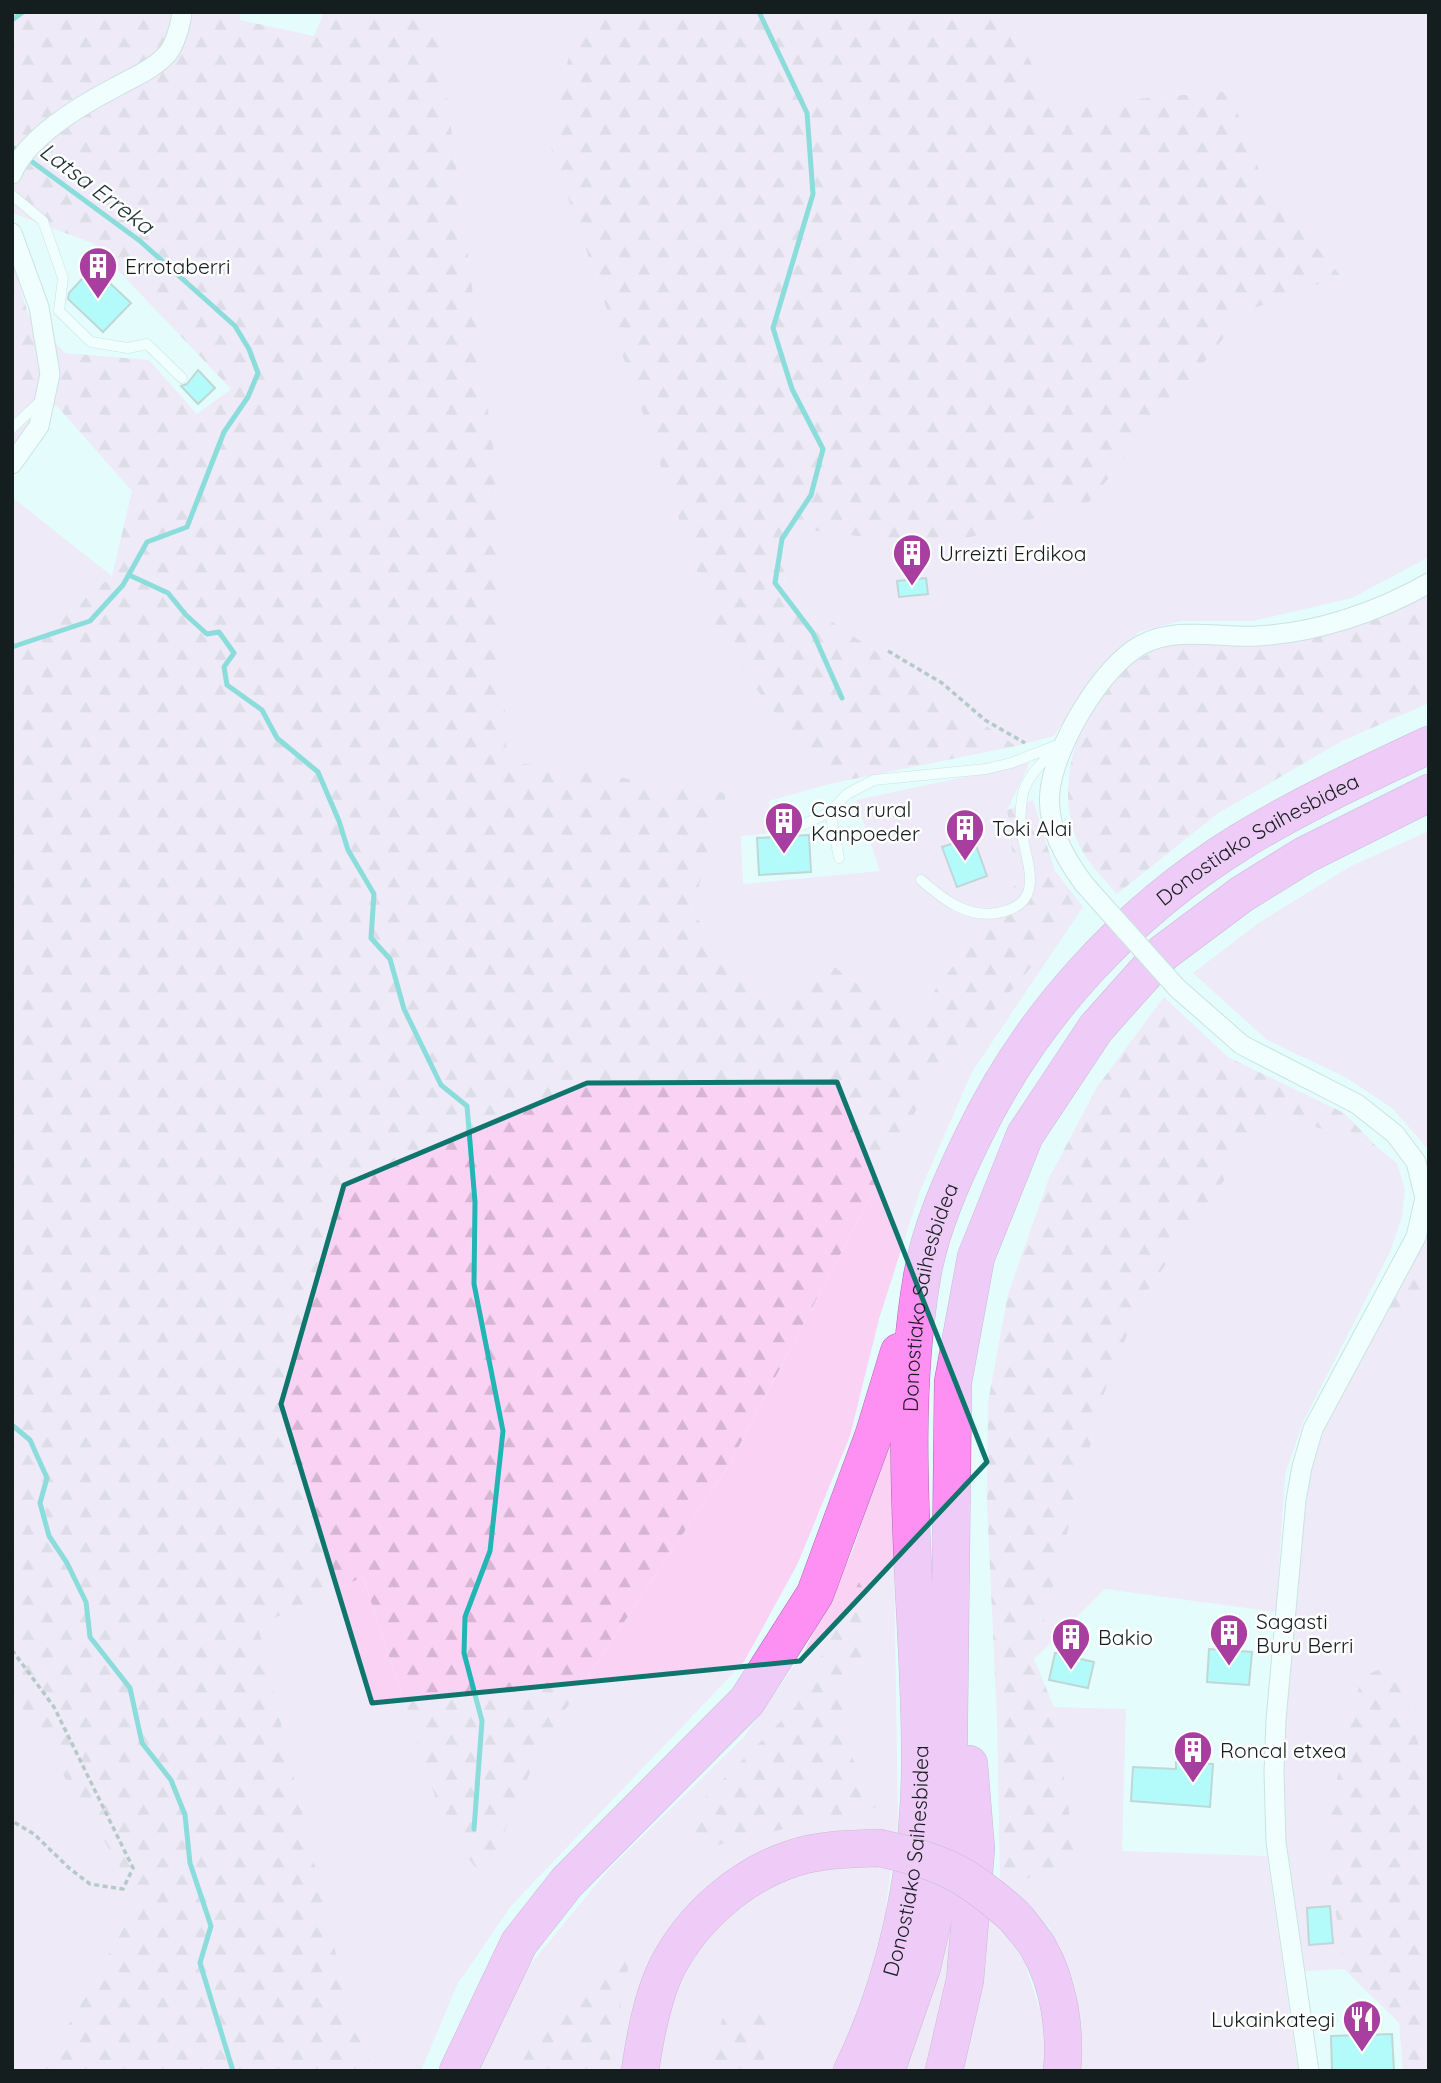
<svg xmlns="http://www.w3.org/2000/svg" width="1441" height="2083" viewBox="0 0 1441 2083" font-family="Quicksand,sans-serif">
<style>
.grass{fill:#fad3f4}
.forest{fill:url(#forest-firs)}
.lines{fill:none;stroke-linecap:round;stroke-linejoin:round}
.stream{stroke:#21b5b4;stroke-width:5}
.building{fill:#78f9f8;stroke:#92a9a8;stroke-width:2}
.lane-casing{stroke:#acc4c3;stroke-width:11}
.street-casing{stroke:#acc4c3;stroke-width:21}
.highway-casing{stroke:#ac68a8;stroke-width:38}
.path{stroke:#7a8b8a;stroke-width:3.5;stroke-dasharray:5 3.5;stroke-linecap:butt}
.lane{stroke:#fff;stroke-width:10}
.street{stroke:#fff;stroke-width:19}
.highway{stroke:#fd90f2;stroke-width:37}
.street-bridge-casing{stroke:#acc4c3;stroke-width:21;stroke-linecap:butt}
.highway-bridge-casing{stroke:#ac68a8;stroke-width:38;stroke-linecap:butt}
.street-bridge{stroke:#fff;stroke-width:19}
.highway-bridge{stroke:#fd90f2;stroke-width:37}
.marked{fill:none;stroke:#0f766e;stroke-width:5;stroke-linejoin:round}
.labels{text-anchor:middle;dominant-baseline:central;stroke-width:5;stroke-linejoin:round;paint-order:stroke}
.poi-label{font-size:21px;fill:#151e1e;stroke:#fff;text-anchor:start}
.street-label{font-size:21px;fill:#151e1e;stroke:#fff}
.water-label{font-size:23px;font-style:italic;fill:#1c3332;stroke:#fff}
</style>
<defs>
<pattern id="forest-firs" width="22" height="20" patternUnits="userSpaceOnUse" patternTransform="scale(1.75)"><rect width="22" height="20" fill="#fad3f4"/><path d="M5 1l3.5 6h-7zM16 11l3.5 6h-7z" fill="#d5b5d1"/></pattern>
</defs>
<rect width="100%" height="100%" fill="#e4fdfc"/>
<!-- grass -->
<g class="grass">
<polygon points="436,12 580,12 548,139 722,644 829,784 769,801 772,833 741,836 743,884 880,871 856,800 1030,763 1007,810 1016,883 910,1023 833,966 773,1002 691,912 727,793 506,761 494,454"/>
<polygon points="1005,12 1429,12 1429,557 1352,598 1253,621 1181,621 1139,632 1098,669 1054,736 1016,746 785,590 783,527 941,546 1089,502 1246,311 1341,276 1266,188 1229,91 1053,106"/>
<polygon points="12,313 28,314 12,376"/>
<polygon points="12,497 112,576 39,637 12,637"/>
<polygon points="1429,831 1429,1148 1427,1148 1392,1108 1345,1077 1267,1040 1193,973 1260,922 1351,866"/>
<polygon points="1083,907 972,1072 920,1191 879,1319 850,1436 798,1563 744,1662 511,1906 457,1985 421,2071 376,2071 354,2030 258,1626 363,1577 444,1824 484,1880 542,1745 729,1465 929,1086"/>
<polygon points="1271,1113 1376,1146 1397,1163 1405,1190 1402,1217 1390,1252 1303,1422 1285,1475 1276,1612 1105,1589 1034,1659 1104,1394 1141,1300"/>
<polygon points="1429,1302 1429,1756 1422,1757 1396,1662 1361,1678 1324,1833 1344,1969 1305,1971 1280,1796 1306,1481 1326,1425 1388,1311"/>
<polygon points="892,1433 898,1819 886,1905 994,1920 1024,1961 1045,2026 1044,2071 475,2071 528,1967 609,1869 743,1738 804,1652 851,1555"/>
<polygon points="12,1692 140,1899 42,2071 12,2071"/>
<polygon points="1054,1707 1126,1709 1122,1851 1267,1856 1298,2071 1079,2071 1081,2051 1075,1985 1049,1927 1000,1880 1078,1874"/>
</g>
<!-- forest -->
<g class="forest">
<polygon points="12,12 239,12 240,20 314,36 324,12 436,12 494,454 507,761 727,793 691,912 773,1002 833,966 910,1023 1016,883 1007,810 1033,800 1055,871 1083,907 929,1086 729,1465 542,1745 484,1880 444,1824 363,1577 258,1626 354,2030 376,2071 42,2071 140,1899 12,1692 12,637 39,637 112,576 132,491 56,405 12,453 12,376 28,314 12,313 12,261 28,314 65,353 149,360 197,414 231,389 92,243 12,213"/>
<polygon points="580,12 1005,12 1053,106 1229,91 1266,188 1341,276 1246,311 1089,502 941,546 783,527 785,590 1016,746 829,784 722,644 548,139"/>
<path d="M1429,591V703L1342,741L1217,814L1117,894C1099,874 1081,856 1073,829C1053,762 1095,672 1161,648C1196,635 1237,650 1272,644C1287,642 1303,634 1318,629C1355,616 1392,603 1429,591Z"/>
<polygon points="1164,997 1228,1057 1344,1113 1376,1146 1271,1113 1141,1300 1104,1394 1034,1659 1054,1707 1078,1874 1000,1880 997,1721 987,1503 988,1402 1008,1294 1049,1178 1097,1087"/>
<polygon points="1429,1223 1429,1302 1388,1311"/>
<polygon points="861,1578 873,1625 837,1725 876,1807 701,1849 670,1833 796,1706"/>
<polygon points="1396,1661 1422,1757 1429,1756 1429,2071 1403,2071 1399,2023 1344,1969 1324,1833 1361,1678"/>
<polygon points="630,1958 608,2071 517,2071 541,2028"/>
<polygon points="773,2008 762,2071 710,2071 722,2019"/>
</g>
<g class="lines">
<!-- stream -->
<g class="stream">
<polyline points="759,12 807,113 813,194 773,328 792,389 823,449 811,495 782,539 775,583 813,633 842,698"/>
<polyline points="12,20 23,12"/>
<polyline points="12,147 140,241 206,300 235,326 249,349 258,373 248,397 224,432 187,527 147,542 123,585 90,621 12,647"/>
<polyline points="129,575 168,593 186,615 207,634 219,632 234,653 224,667 227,685 262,710 277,738 318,772 339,821 348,850 374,894 371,938 390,959 404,1009 441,1085 467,1106 475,1202 474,1284 503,1431 490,1551 465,1617 464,1653 482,1721 474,1829"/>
<polyline points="12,1425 30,1440 47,1478 40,1503 49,1536 67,1563 86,1602 90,1637 130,1688 142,1743 171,1780 185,1815 190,1863 211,1926 200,1963 233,2071"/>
</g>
</g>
<!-- building -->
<g class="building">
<polygon points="93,267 131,303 103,332 68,299 69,293"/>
<polygon points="198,370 215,388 198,404 181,386 187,384"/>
<polygon points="926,578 928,594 899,597 897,581"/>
<polygon points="809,835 811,872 759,875 757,838"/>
<polygon points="973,837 987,876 957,887 942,847"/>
<polygon points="1209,1649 1252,1652 1249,1685 1207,1682"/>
<polygon points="1055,1653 1094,1662 1088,1688 1049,1680"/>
<polygon points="1176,1762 1213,1764 1210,1807 1131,1801 1133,1767 1176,1769"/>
<polygon points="1330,1906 1333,1943 1309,1945 1307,1908"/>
<polygon points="1392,2034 1394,2071 1332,2071 1331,2036"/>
</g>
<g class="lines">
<!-- lane casing -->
<g class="lane-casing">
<g id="lane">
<polyline points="12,195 43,221 63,278 59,311 91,342 128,348 147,344 182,378"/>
<polyline points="12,428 42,400"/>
<polyline points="830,812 839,858"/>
<polyline points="796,828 830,812 847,794 874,780 986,769 1011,763 1055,746"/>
<path d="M921,880C943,899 966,918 997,913C1051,904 1023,858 1021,825C1020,815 1021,803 1023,793C1028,775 1045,758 1060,747"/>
</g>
</g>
<!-- street casing -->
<g class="street-casing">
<g id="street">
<path d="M12,174C26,138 81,105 114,88C133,77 153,70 168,53C175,44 181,24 182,12"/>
<polyline points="12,233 39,307 50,374 39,426 12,464"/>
<path d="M1084,884C1065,858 1046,826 1050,791C1055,746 1101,667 1141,645C1177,626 1218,638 1257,636C1316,633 1378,612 1429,583"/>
<polyline points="1242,1045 1357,1104 1395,1134 1416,1162 1425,1198 1416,1237 1313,1429 1302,1467 1296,1500 1276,1720 1274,1773 1276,1842 1309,2071"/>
</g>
</g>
<!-- highway casing -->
<g class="highway-casing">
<g id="highway">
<path d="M1016,1918C1023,1928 1033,1938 1039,1949C1059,1984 1066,2031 1062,2071"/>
<polyline points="458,2071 519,1943 567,1882 747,1701 815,1594 874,1434 899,1352"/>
<path d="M640,2071C645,2037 652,1998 667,1967C693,1917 741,1875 794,1858C822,1849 851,1849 879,1848"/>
<path id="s1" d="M852,2071C897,1979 918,1875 920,1773C921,1713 917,1652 914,1592C909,1487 904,1381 922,1277C930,1229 952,1180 973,1137C1031,1016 1126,913 1240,842C1300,805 1365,775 1429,745"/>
<polyline points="886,2071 922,1967 939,1893 948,1808 953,1382 976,1257 1025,1135 1096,1028 1163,953 1242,894 1305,855 1429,793"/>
<polyline points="944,2071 965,1980 976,1849 969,1764"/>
</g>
</g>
<!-- path -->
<g class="path">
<polyline points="888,651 942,683 985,720 1025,743"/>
<polyline points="12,1650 54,1707 133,1868 123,1889 90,1884 69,1868 34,1834 12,1821"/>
</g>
<!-- lane -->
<use href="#lane" class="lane"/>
<!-- street -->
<use href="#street" class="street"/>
<!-- highway -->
<use href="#highway" class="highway"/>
<!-- street-bridge casing -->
<g class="street-bridge-casing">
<polyline id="street-bridge" points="1084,884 1177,988 1242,1045"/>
</g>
<!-- highway-bridge casing -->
<g class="highway-bridge-casing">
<path id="highway-bridge" d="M879,1848C942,1861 969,1875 1016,1918"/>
</g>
<!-- street-bridge -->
<use href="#street-bridge" class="street-bridge"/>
<!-- highway-bridge -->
<use href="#highway-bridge" class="highway-bridge"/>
</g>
<!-- marked area -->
<path d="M0 0H1441V2083H0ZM837,1082L987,1462L800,1661L372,1703L281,1404L344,1185L587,1083Z" fill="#e4fdfc" fill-opacity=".55" fill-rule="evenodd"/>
<path class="marked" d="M837,1082L987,1462L800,1661L372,1703L281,1404L344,1185L587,1083Z"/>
<!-- icons -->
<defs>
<g id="building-pin" transform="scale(2.0125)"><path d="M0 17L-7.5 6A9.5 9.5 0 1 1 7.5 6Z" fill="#a83fa0" stroke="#fff"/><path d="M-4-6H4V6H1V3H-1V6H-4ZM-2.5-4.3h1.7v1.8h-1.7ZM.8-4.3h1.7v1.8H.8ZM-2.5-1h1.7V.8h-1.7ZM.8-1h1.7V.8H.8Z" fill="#fff"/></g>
<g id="restaurant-pin" transform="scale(2.0125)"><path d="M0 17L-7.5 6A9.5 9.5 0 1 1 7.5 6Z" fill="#a83fa0" stroke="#fff"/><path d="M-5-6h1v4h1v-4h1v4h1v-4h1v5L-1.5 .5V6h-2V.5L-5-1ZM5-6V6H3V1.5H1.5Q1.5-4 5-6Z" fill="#fff"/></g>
</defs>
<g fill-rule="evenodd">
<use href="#building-pin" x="98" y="266"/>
<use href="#building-pin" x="912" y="553"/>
<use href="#building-pin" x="784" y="821"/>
<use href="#building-pin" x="965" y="828"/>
<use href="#building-pin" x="1229" y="1633"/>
<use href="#building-pin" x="1071" y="1637"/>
<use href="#building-pin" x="1193" y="1750"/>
<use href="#restaurant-pin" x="1362" y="2019"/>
</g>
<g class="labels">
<!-- poi labels -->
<g class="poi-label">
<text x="125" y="266">Errotaberri</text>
<text x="939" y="553">Urreizti Erdikoa</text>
<text x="811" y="809">Casa rural<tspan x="811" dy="24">Kanpoeder</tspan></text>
<text x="992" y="828">Toki Alai</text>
<text x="1256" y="1621">Sagasti<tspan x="1256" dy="24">Buru Berri</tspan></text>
<text x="1098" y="1637">Bakio</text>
<text x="1220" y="1750">Roncal etxea</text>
<text x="1335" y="2019" text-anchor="end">Lukainkategi</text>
</g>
<!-- street labels -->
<g class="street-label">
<text stroke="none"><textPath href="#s1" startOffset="1374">Donostiako Saihesbidea</textPath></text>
<text stroke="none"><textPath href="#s1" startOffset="786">Donostiako Saihesbidea</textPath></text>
<text stroke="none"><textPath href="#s1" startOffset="219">Donostiako Saihesbidea</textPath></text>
</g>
<!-- water labels -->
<g class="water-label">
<text transform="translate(97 188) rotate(37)">Latsa Erreka</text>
</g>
</g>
<!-- border -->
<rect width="1441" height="2083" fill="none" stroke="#151e1e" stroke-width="28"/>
</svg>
